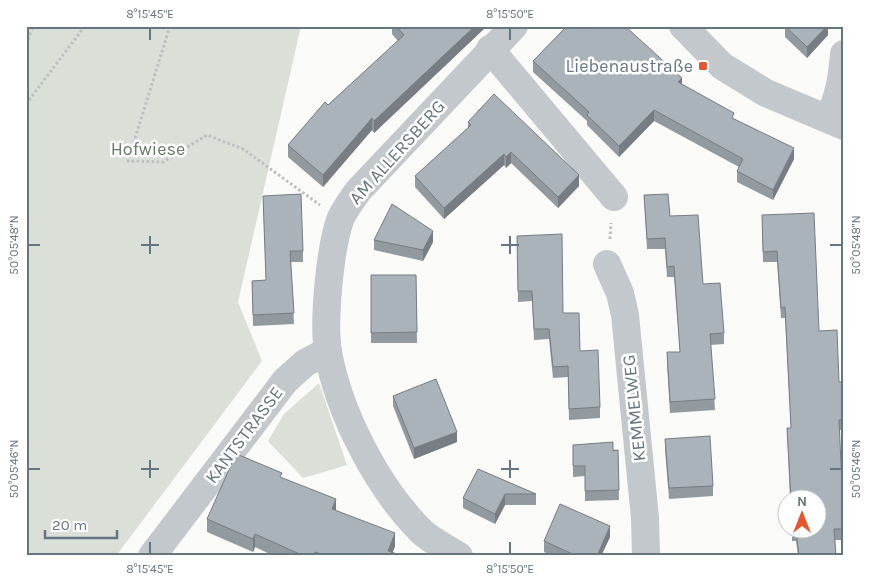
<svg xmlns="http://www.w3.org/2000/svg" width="870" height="582" viewBox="0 0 870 582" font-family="Karla,sans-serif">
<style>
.green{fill:#dadfd7}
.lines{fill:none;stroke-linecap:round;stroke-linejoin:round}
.path{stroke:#bbbfc2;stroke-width:3;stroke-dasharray:2.5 2.5;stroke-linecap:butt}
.minor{stroke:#c3c8cc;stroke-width:28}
.wall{fill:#929a9f}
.shaded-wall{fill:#777d82}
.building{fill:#aab3b9;stroke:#777d82}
.ticks{fill:none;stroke:#657683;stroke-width:2}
.poi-dot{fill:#e4572e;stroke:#fff;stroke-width:2}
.labels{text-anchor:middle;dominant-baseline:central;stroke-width:5;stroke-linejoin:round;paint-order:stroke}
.poi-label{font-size:18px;fill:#657683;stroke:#fff;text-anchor:end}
.park-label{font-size:18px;fill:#687a64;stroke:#fff}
.street-label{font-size:18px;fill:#657683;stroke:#fff}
.neatline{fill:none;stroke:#657683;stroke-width:2}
.ticks-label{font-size:12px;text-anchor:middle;fill:#657683}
</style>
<rect width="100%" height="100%" fill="#fafaf8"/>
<!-- green -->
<g class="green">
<polygon points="26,26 301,26 238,302 262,361 116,556 26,556"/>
<polygon points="319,383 347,465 303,478 268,441 284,414"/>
</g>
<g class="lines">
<!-- path -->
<g class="path">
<polyline points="170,26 128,161 163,162 207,135 243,149 320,205"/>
<polyline points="26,44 33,26"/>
<polyline points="26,104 85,26"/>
<polyline points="610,239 611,223"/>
</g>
<!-- minor -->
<g class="minor">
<polyline points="683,26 722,66 766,93 844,126"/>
<polyline points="490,49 614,197"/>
<path d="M828,119C839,97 842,79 844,54"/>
<polyline points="607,264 620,293 625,315 645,518 646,556"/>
<polyline points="152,556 285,381 305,363 328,351"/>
<path d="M459,556C447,548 431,541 421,531C377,487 339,413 328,352C323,321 330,250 340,220C344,210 352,200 358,191L514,26"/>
</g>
</g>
<!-- wall -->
<g class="wall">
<polygon points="392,26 487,26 374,133 372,130 323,187 288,157 288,145 328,105 398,41 392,34"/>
<polygon points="567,26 628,26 626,28 682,84 794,159 773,200 737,182 737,171 739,167 654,121 619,157 587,125 587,121 533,72 533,61"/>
<polygon points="828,26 828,35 807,58 785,37 785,27"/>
<polygon points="468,122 579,186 558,208 511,163 506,168 504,165 444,219 415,187 415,176 468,128"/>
<polygon points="644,195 670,216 703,284 724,333 724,344 711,345 715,410 670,413 667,363 667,352 680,352 674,277 667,277 665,249 647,249"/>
<polygon points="263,196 303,251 303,262 291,262 294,324 253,326 252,281 266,280"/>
<polygon points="762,215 819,331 839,382 843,419 843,430 839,430 844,540 835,540 836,556 798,556 796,541 792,541 792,530 818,530 818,500 790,500 787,428 791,428 785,318 781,318 777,262 763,262"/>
<polygon points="517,236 563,313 580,351 600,407 600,418 569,420 568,377 553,378 549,339 534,340 532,301 518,302"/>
<polygon points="374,240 433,242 423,261 374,250"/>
<polygon points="371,275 416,275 417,343 371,343"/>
<polygon points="393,396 457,442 414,459 393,406"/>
<polygon points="665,439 713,486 713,496 669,499 665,449"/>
<polygon points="573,445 618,450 619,500 585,501 585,476 573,477"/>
<polygon points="478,469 536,494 536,505 505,505 495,524 463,508 463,498"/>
<polygon points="282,478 395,546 393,552 402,556 274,556 255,547 253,552 207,532 207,519"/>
<polygon points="610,537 601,556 552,556 544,552 544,541"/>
</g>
<!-- shaded-wall -->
<g class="shaded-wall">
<polygon points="475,26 487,26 374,133 374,121"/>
<polygon points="827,26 828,26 828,35 807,58 807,47"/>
<polygon points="682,78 682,89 678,82"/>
<polygon points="654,110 654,121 619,157 619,146"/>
<polygon points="372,118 372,130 323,187 323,175"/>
<polygon points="794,148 794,159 773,200 773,190"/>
<polygon points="511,152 511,163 506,168 506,157"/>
<polygon points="504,154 504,165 444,219 444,208"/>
<polygon points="579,175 579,186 558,208 558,197"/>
<polygon points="433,231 433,242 423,261 423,250"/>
<polygon points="457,432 457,442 414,459 414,448"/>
<polygon points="505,494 505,505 495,524 495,514"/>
<polygon points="336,499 336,512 332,509"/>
<polygon points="610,526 610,537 601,556 597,556"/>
<polygon points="395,533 395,546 391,556 388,551"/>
<polygon points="255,534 255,547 253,552 253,539"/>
</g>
<!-- building -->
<g class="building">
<polygon points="396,26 475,26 374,121 372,118 323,175 288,145 325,102 328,105 404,35"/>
<polygon points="567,26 625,26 682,78 678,82 734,113 732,118 794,148 773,190 737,171 743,159 654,110 619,146 587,115 589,112 533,61"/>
<polygon points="785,26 827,26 807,47"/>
<polygon points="494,94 579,175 558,197 511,152 506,157 504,154 444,208 415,176 471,125 468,122"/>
<polygon points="301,194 303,251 290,251 294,313 253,315 252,281 266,280 263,196"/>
<polygon points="668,194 670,216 698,215 703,284 720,283 724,333 710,334 715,399 670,402 667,352 680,352 674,266 667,267 665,238 647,239 644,195"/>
<polygon points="392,204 433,231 423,250 374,240"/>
<polygon points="814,213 819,331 837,330 839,382 842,382 843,419 839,420 844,529 834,529 836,556 799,556 796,530 792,530 818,530 818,500 791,500 787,428 791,428 785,307 781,308 777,251 763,252 762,215"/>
<polygon points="562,234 563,313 579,313 580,351 598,350 600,407 569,409 568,366 553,367 549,329 534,329 532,291 518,291 517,236"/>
<polygon points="371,275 416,275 417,332 371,333"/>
<polygon points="436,379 457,432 414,448 393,396"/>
<polygon points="710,436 713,486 669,488 665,439"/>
<polygon points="613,442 613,451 618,450 619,490 585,491 585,466 573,466 573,445"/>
<polygon points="239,455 282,473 280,477 336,499 332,509 395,533 388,551 402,556 327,556 315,552 314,556 304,556 255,534 253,539 207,519 232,463"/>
<polygon points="478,469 536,494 505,494 495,514 463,498"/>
<polygon points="560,504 610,526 597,556 577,556 544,541"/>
</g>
<!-- ticks -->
<path class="ticks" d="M150,28V40M510,28V40M150,236V254M510,236V254M28,245H40M141,245H159M501,245H519M830,245H842M150,460V478M510,460V478M28,469H40M141,469H159M501,469H519M830,469H842M150,542V554M510,542V554"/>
<!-- markers -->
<rect class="poi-dot" x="698" y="61" width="10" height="10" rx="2.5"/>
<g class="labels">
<!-- poi labels -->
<g class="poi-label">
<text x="693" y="66">Liebenaustraße</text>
</g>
<!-- park labels -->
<g class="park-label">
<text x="148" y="149">Hofwiese</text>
</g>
<!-- street labels -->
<g class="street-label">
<text transform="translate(397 152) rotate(-48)">AM ALLERSBERG</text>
<text transform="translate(634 408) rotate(-96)">KEMMELWEG</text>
<text transform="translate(244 435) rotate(-53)">KANTSTRASSE</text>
</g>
</g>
<!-- border -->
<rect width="870" height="582" fill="none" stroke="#ffffff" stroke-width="55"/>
<!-- north arrow -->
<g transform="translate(802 514)"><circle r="24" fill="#ffffff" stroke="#c1c8cd"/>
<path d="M0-4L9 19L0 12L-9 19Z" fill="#e4572e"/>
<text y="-8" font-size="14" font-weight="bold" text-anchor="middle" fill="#657683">N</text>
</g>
<!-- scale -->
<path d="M45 530v8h72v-8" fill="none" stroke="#657683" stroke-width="2.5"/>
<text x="52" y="530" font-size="15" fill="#657683" stroke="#ffffff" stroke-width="4" paint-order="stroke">20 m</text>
<rect x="28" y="28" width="814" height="526" class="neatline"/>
<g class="ticks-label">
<text x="150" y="18">8°15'45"E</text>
<text x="510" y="18">8°15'50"E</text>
<text transform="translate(14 245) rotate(-90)" y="4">50°05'48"N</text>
<text transform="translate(856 245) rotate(-90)" y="4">50°05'48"N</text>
<text transform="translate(14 469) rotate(-90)" y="4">50°05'46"N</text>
<text transform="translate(856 469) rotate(-90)" y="4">50°05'46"N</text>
<text x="150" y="573">8°15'45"E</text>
<text x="510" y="573">8°15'50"E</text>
</g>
</svg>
